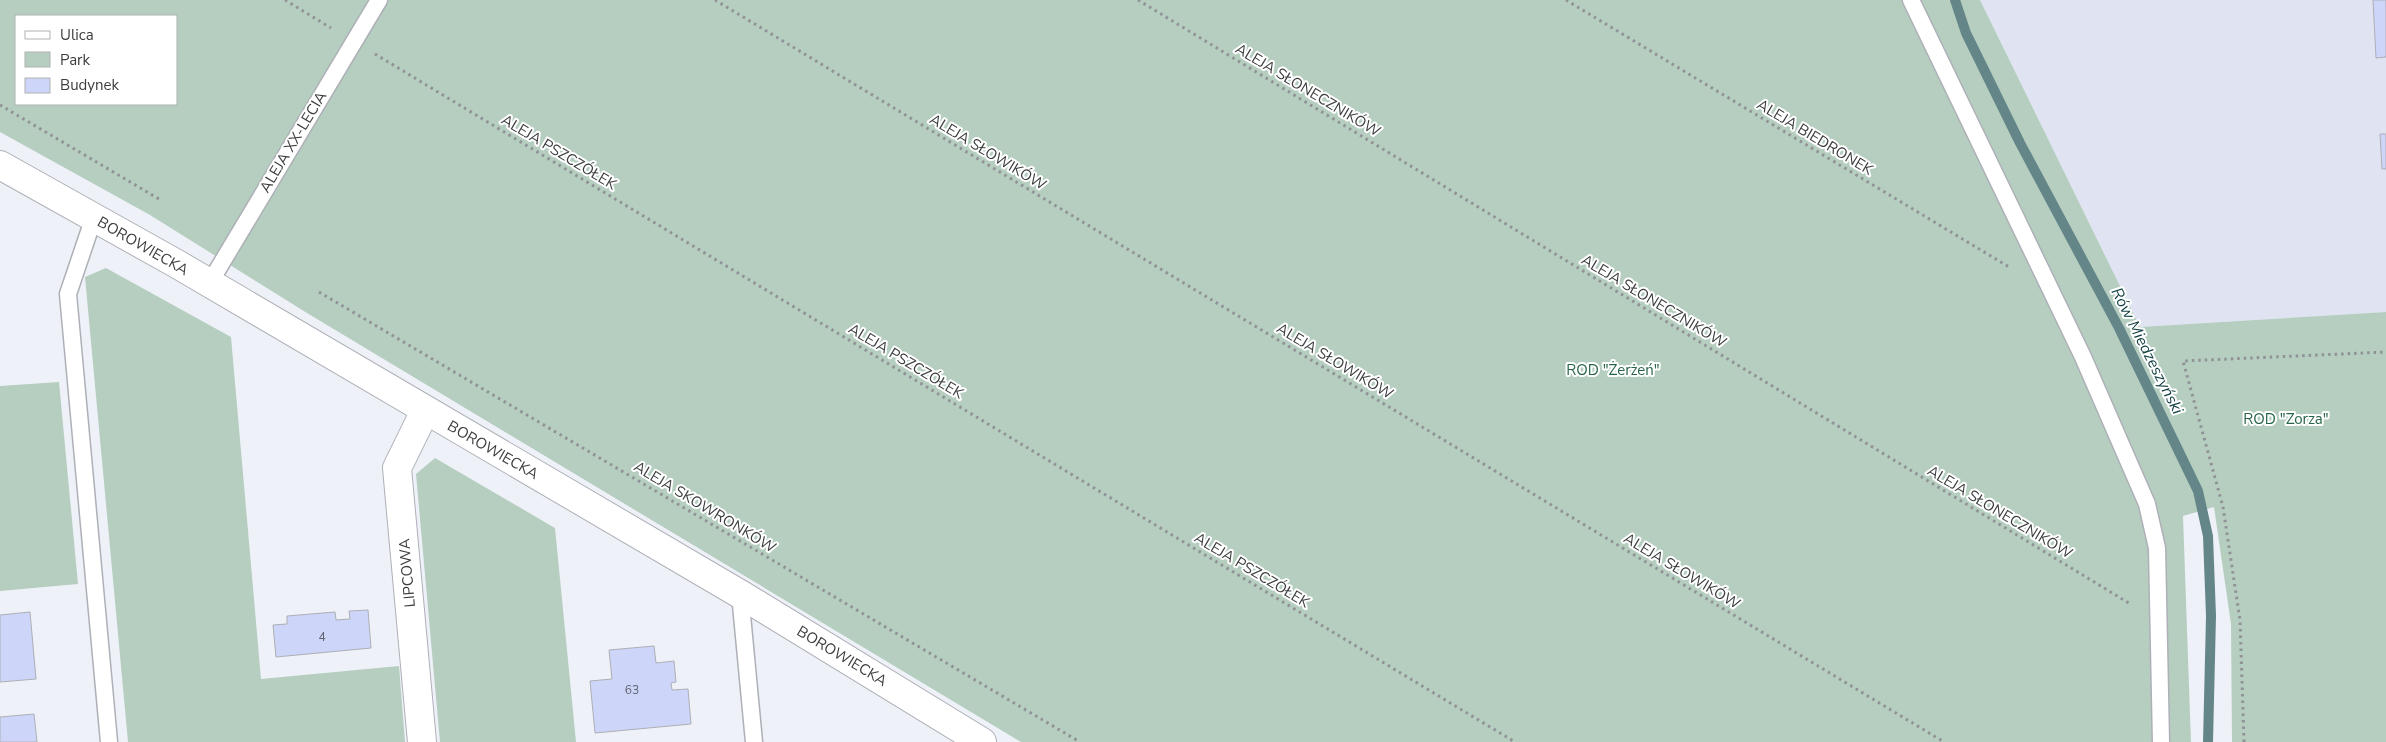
<svg xmlns="http://www.w3.org/2000/svg" width="2386" height="742" viewBox="0 0 2386 742" font-family="'Nunito Sans',sans-serif">
<style>
.built{fill:#e0e4f2}
.green{fill:#b5cec0;fill-rule:evenodd}
.lines{fill:none;stroke-linecap:round;stroke-linejoin:round}
.stream{stroke:#658689;stroke-width:10}
.building{fill:#cdd6f9;stroke:#adafb6}
.service-casing{stroke:#aeb0b7;stroke-width:19}
.minor-casing{stroke:#aeb0b7;stroke-width:30}
.path{stroke:#919296;stroke-width:3;stroke-dasharray:2.5 4;stroke-linecap:butt}
.service{stroke:#fff;stroke-width:16}
.minor{stroke:#fff;stroke-width:28}
.labels{text-anchor:middle;dominant-baseline:central;stroke-width:4;stroke-linejoin:round;paint-order:stroke}
.number-label{font-size:12px;fill:#60636e}
.street-label{font-size:15px;fill:#3c3d3f;stroke:#fff}
.park-label{font-size:15px;fill:#286548;stroke:#fff}
.water-label{font-size:16px;font-style:italic;fill:#123f42;stroke:#fff}
</style>
<rect width="100%" height="100%" fill="#eff1f8"/>
<!-- built -->
<polygon class="built" points="1980,0 2386,0 2386,312 2140,327"/>
<!-- green -->
<g class="green">
<path d="M0,0H1980L2140,327L2386,312V742H2232L2231,624L2214,507L2183,516L2191,742H1021L307,313L150,215L0,132ZM16,16H176V104H16Z"/>
<polygon points="106,268 231,337 261,679 399,666 405,742 128,742 85,277"/>
<polygon points="59,382 78,584 0,591 0,386"/>
<polygon points="435,458 555,528 576,742 440,742 416,474"/>
</g>
<g class="lines">
<!-- stream -->
<polyline class="stream" points="1955,0 1966,33 2020,143 2119,328 2198,491 2208,536 2211,616 2208,742"/>
</g>
<!-- building -->
<g class="building">
<polygon points="2373,0 2386,0 2386,57 2376,58"/>
<polygon points="2380,134 2386,134 2386,169 2382,169"/>
<polygon points="368,610 371,648 276,657 273,625 287,624 287,616 335,612 336,620 350,619 349,611"/>
<polygon points="30,612 36,679 0,682 0,615"/>
<polygon points="654,646 656,663 674,661 676,682 671,683 672,690 688,689 691,724 595,733 590,681 612,679 609,650"/>
<polygon points="34,714 37,742 0,742 0,717"/>
</g>
<g class="lines">
<!-- service casing -->
<g class="service-casing">
<g id="service">
<polyline points="1911,0 2083,357 2147,504 2157,548 2161,742"/>
<polyline points="94,217 68,294 109,742"/>
<polyline points="209,284 379,0"/>
<polyline points="740,594 754,742"/>
</g>
</g>
<!-- minor casing -->
<g class="minor-casing">
<g id="minor">
<polyline points="0,165 177,264 740,594 982,742"/>
<polyline points="422,742 397,468 425,411"/>
</g>
</g>
<!-- path -->
<g class="path">
<polyline points="285,0 331,28"/>
<polyline points="715,0 1944,742"/>
<polyline points="1138,0 2132,605"/>
<polyline points="1566,0 2009,267"/>
<polyline points="375,54 1515,742"/>
<polyline points="0,105 159,199"/>
<polyline points="319,292 1080,742"/>
<polyline points="2244,742 2240,620 2223,507 2183,361 2386,352"/>
</g>
<!-- service -->
<use href="#service" class="service"/>
<!-- minor -->
<use href="#minor" class="minor"/>
</g>
<g class="labels">
<!-- number labels -->
<g class="number-label">
<text x="322" y="637">4</text>
<text x="632" y="690">63</text>
</g>
<!-- street labels -->
<g class="street-label">
<text transform="translate(1308 90) rotate(31)">ALEJA SŁONECZNIKÓW</text>
<text transform="translate(1815 137) rotate(31)">ALEJA BIEDRONEK</text>
<text transform="translate(293 142) rotate(-59)">ALEJA XX-LECIA</text>
<text transform="translate(559 152) rotate(31)">ALEJA PSZCZÓŁEK</text>
<text transform="translate(988 152) rotate(31)">ALEJA SŁOWIKÓW</text>
<text transform="translate(143 246) rotate(30)">BOROWIECKA</text>
<text transform="translate(1654 301) rotate(31)">ALEJA SŁONECZNIKÓW</text>
<text transform="translate(906 361) rotate(31)">ALEJA PSZCZÓŁEK</text>
<text transform="translate(1335 361) rotate(31)">ALEJA SŁOWIKÓW</text>
<text transform="translate(493 450) rotate(30)">BOROWIECKA</text>
<text transform="translate(705 507) rotate(31)">ALEJA SKOWRONKÓW</text>
<text transform="translate(2000 512) rotate(31)">ALEJA SŁONECZNIKÓW</text>
<text transform="translate(1252 570) rotate(31)">ALEJA PSZCZÓŁEK</text>
<text transform="translate(1682 571) rotate(31)">ALEJA SŁOWIKÓW</text>
<text transform="translate(407 573) rotate(-95)">LIPCOWA</text>
<text transform="translate(842 656) rotate(31)">BOROWIECKA</text>
</g>
<!-- park labels -->
<g class="park-label">
<text x="1613" y="370">ROD "Żerżeń"</text>
<text x="2286" y="419">ROD "Zorza"</text>
</g>
<!-- water labels -->
<g class="water-label">
<text transform="translate(2147 351) rotate(63)">Rów Miedzeszyński</text>
</g>
</g>
<!-- legend -->
<rect x="15" y="15" width="162" height="90" fill="#ffffff" stroke="#b1b1b2"/>
<rect x="25" y="31" width="25" height="8" fill="#ffffff" stroke="#b1b1b2"/>
<text x="60" y="40" font-size="15" fill="#3c3d3f">Ulica</text>
<rect x="25" y="52" width="25" height="15" fill="#b5cec0" stroke="#b1b1b2"/>
<text x="60" y="65" font-size="15" fill="#3c3d3f">Park</text>
<rect x="25" y="78" width="25" height="15" fill="#cdd6f9" stroke="#b1b1b2"/>
<text x="60" y="90" font-size="15" fill="#3c3d3f">Budynek</text>
</svg>
